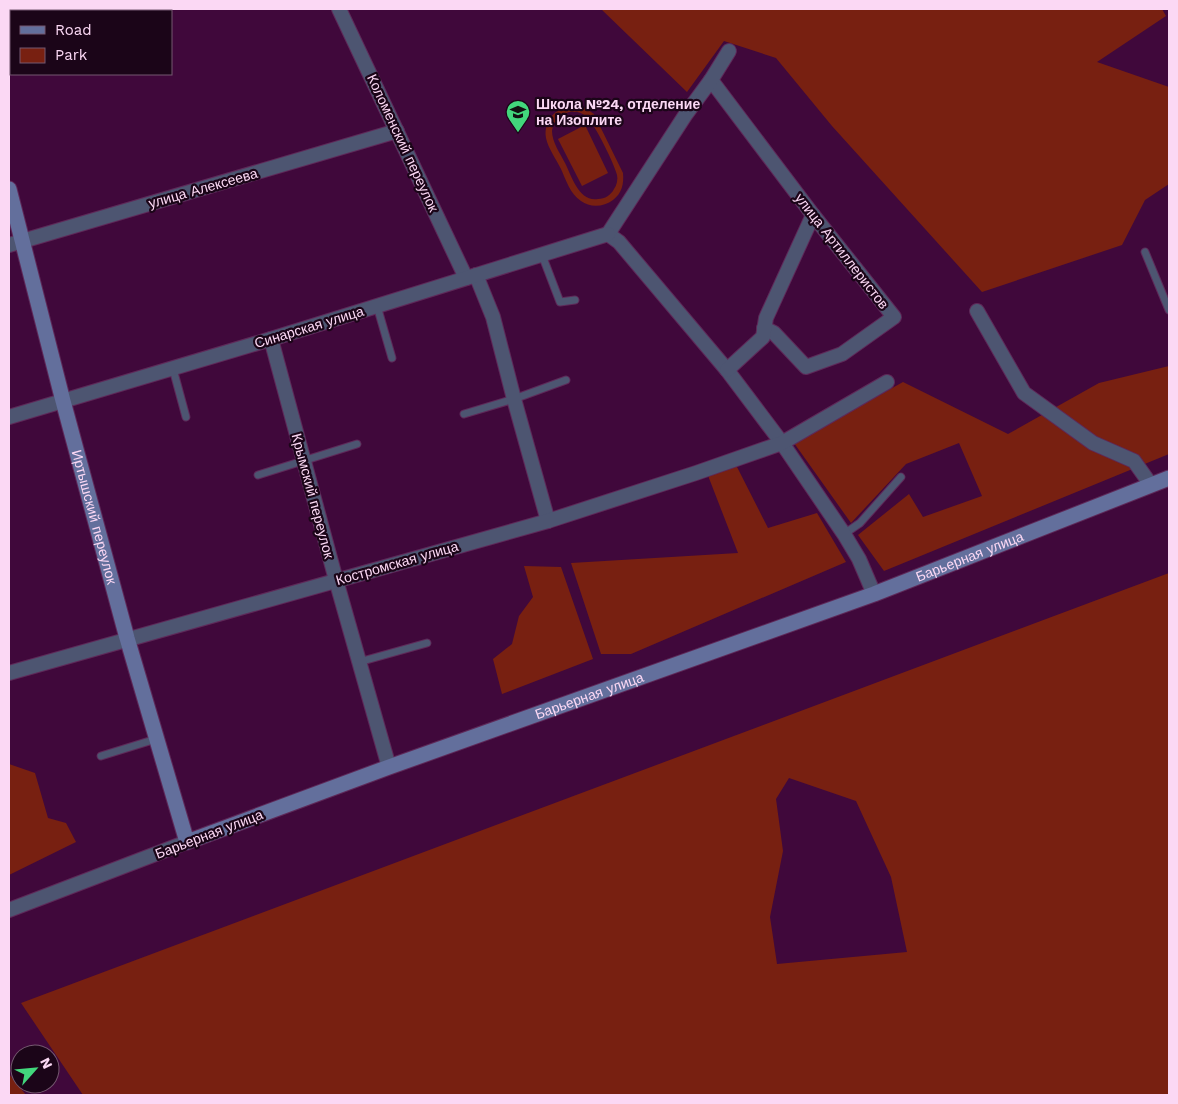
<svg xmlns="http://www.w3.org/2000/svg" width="1178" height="1104" viewBox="0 0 1178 1104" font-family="'Work Sans',sans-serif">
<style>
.green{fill:#782011;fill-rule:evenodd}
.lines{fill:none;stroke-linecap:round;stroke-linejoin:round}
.lane-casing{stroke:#5e2959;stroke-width:9}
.street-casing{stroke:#5e2959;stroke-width:16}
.secondary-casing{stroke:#5e2959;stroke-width:17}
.lane{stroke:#4d5571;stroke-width:7}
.street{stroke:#4d5571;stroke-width:14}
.secondary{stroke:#636f9c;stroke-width:15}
.labels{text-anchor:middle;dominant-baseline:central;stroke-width:4.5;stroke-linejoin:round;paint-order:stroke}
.poi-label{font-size:14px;font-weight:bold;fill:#fbd8f4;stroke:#1b0518;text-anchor:start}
.street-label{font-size:14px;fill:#fbd8f4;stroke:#1b0518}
</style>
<rect width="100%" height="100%" fill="#40083b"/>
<!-- green -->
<g class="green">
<polygon points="601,9 1162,9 1166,16 1097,62 1169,87 1169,184 1145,200 1122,245 982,292 832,126 776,58 724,41 687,92"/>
<path d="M575,105L582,106L594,114L623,173C624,184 622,193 613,200C604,207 590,208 581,201C570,194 566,180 561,169C556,159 548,148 546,138C543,119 558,106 575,105ZM569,112C576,111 582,112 587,117C594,123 615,165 617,175C618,179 617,185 614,189C611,195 605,199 598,199C579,202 572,177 565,163C560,153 552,142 552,131C553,121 560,115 569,112Z"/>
<polygon points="585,125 608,173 582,186 558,139"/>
<polygon points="1169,366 1169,454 884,571 858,535 909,494 923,517 982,496 959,443 906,464 851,523 794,443 903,382 1008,434 1099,383"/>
<polygon points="736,465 768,528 817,513 846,562 631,654 601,654 571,563 738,553 707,473"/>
<polygon points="524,566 561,567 593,659 502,694 493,659 512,644 519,616 533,597"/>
<path d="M1169,573V1095H83L21,1003ZM789,778L856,801L891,877L907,952L777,964L770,917L783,851L776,799Z"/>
<polygon points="9,764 35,773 48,818 66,823 76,842 9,875"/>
<polygon points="9,1074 26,1095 9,1095"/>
</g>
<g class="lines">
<!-- lane casing -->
<g class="lane-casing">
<g id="lane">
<polyline points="9,19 11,29"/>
<polyline points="1145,252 1169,310"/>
<polyline points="542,255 560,302 575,300"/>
<polyline points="377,306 392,358"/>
<polyline points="173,369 186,417"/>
<polyline points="464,414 514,399 566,380"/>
<polyline points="258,475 357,444"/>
<polyline points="844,534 860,523 901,477"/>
<polyline points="359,662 427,643"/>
<polyline points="101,756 156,739"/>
</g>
</g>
<!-- street casing -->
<g class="street-casing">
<g id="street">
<polyline points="339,9 466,278"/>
<polyline points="711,80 813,215 894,317 842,354 806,367 774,333 764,328"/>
<polyline points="608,234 619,242 727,370 782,443 844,534 859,559 874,594"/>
<polyline points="608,234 686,114 711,80 729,51"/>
<polyline points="9,245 397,131"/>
<polyline points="476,275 493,317 514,399 548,521"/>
<polyline points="977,311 1024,393 1093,443 1134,461 1151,485"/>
<polyline points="271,339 336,580 389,767"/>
<polyline points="727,370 763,337 766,318 813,215"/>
<polyline points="9,417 271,339 608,234"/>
<polyline points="9,673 548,521 696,473 782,443 887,382"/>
<polyline points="9,910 187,842"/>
</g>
</g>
<!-- secondary casing -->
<g class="secondary-casing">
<g id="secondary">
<polyline points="146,11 155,9"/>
<polyline points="9,54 11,53"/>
<path id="s1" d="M9,189L63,401L127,638L187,842L389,767L874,594L1169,478"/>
</g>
</g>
<!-- lane -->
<use href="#lane" class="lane"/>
<!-- street -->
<use href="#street" class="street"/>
<!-- secondary -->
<use href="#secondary" class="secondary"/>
</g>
<!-- icons -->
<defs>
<g id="school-pin" transform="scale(1.25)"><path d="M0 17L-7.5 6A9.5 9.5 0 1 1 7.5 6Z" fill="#42d77c" stroke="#1b0518"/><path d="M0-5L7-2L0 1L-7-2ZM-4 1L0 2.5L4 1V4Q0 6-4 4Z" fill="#111"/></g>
</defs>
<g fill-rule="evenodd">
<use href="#school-pin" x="518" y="112"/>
</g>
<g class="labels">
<!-- poi labels -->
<g class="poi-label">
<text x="536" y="104">Школа №24, отделение<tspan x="536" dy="16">на Изоплите</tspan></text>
</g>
<!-- street labels -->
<g class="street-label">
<text transform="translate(403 143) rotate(65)">Коломенский переулок</text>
<text transform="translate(203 188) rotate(-16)">улица Алексеева</text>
<text transform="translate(842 251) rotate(52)">улица Артиллеристов</text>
<text transform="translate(309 327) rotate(-17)">Синарская улица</text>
<text transform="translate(313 496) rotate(75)">Крымский переулок</text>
<text stroke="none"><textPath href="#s1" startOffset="339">Иртышский переулок</textPath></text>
<text stroke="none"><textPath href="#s1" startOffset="1510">Барьерная улица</textPath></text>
<text transform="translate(397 563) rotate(-16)">Костромская улица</text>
<text stroke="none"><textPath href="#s1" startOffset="1105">Барьерная улица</textPath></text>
<text transform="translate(209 834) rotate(-21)">Барьерная улица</text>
</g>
</g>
<!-- border -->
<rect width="1178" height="1104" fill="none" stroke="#fbd8f4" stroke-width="20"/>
<!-- legend -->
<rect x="10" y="10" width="162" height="65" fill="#1b0518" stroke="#755970"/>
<rect x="20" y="26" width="25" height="8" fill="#636f9c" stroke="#755970"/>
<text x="55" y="35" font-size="15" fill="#fbd8f4">Road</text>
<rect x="20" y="48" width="25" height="15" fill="#782011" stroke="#755970"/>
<text x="55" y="60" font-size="15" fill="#fbd8f4">Park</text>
<!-- north arrow -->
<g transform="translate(35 1069) rotate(63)"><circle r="24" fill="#1b0518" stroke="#755970"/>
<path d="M0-4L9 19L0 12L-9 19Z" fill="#42d77c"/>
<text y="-8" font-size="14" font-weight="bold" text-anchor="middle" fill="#fbd8f4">N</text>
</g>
</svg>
